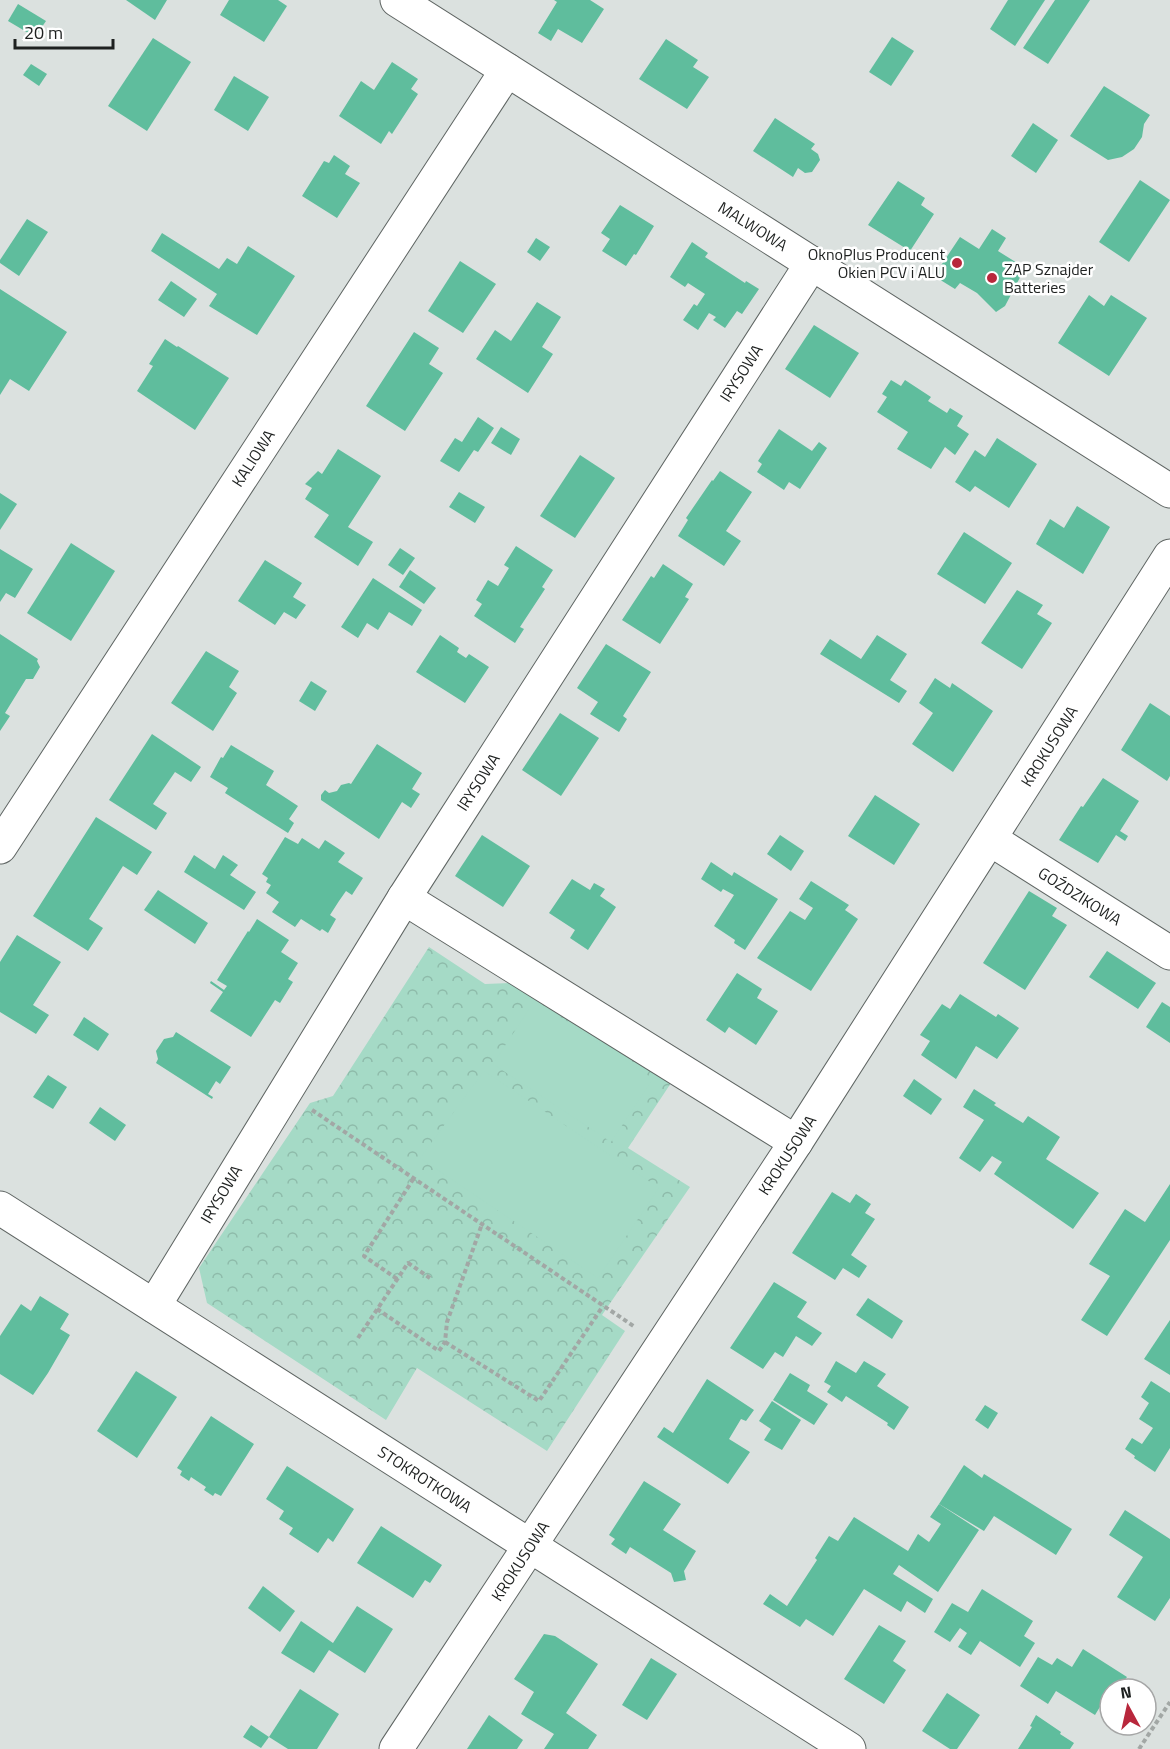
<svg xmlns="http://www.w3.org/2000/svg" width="1170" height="1749" viewBox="0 0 1170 1749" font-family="'Titillium Web',sans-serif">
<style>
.park{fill:url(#park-crowns)}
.pitch{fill:#a5dac6}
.building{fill:#5fbd9d}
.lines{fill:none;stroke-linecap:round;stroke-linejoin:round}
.minor-casing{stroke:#5f6563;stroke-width:35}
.path{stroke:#a2a7a5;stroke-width:4;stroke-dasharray:4.5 3;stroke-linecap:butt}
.minor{stroke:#fff;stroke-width:33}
.poi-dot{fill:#b8273c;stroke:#fff;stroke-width:2}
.labels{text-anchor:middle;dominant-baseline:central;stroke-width:5;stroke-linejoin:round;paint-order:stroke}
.street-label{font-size:16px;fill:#1e2120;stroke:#fff}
.poi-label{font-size:16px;fill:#1e2120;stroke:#fff;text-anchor:end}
</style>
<defs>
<pattern id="park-crowns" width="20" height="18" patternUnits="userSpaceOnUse" patternTransform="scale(1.5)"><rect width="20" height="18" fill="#a5dac6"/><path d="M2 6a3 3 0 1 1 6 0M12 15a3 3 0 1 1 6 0" fill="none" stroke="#8ebbaa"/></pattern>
</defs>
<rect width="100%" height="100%" fill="#dbe1df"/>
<!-- park -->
<polygon class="park" points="429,947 485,984 511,983 671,1083 628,1148 690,1187 602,1315 625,1331 547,1451 417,1368 386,1420 207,1303 199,1268 310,1103 333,1096"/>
<!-- pitch -->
<g class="pitch">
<polygon points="535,1000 653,1079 611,1142 493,1064"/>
<polygon points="484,1071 659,1188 598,1278 420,1158"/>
</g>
<!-- building -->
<g class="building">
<polygon points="126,0 167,0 155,20"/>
<polygon points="229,0 278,0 287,6 264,42 220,15"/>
<polygon points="554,0 590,0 604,9 582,43 558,29 551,41 538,33 557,2"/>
<polygon points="1008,0 1045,0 1015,46 990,29"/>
<polygon points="1055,0 1090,0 1048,64 1023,48"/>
<polygon points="18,4 46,21 35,37 8,21"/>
<polygon points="892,37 914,51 891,86 869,72"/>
<polygon points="153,38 191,62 147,131 108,106"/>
<polygon points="666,39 698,60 693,67 709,77 687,109 639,79"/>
<polygon points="392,62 418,79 411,89 418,94 392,134 389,131 381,144 339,116 361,81 374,90"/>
<polygon points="31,64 47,74 39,86 23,75"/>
<polygon points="234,76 269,97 248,131 214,110"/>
<polygon points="1104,86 1150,115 1144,124 1142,137 1134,149 1122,157 1108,160 1070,136"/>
<polygon points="775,118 815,144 811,149 818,154 820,160 812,172 805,173 798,168 793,177 753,151"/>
<polygon points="1033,123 1058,140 1036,173 1011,156"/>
<polygon points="334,155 350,166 345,174 360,183 337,218 302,196 324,161 329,163"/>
<polygon points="1140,180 1170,200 1129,262 1099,242"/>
<polygon points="898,181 925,198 921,205 934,214 910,251 868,225"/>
<polygon points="620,205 654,226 636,255 634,254 626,266 602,251 610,239 601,233"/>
<polygon points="27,219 48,232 19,276 0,263 0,260"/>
<polygon points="992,229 1006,238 998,251 1025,268 1005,306 996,312 977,293 960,283 955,289 934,276 960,237 979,249"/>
<polygon points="162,233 219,269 227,258 237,264 248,246 295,276 257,335 209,306 217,294 151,251"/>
<polygon points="536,238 550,247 540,261 527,252"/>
<polygon points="692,242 708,253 705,257 745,283 746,281 759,289 742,314 737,311 725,328 713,320 716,317 709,313 698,330 683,320 694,304 697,306 705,294 688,283 685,287 670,277"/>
<polygon points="460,261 496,284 463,333 428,311"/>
<polygon points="171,281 197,299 184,317 158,300"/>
<polygon points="0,289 67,332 29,391 10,379 0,395"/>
<polygon points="1089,295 1104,306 1111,295 1147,318 1109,376 1058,343"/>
<polygon points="537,302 561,317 542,347 553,354 528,393 476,359 495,330 511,341"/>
<polygon points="814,325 859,353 830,398 785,369"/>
<polygon points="414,332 439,348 429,364 443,373 405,431 366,406"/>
<polygon points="165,339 177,347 178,346 229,378 195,430 137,391 153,366 149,364"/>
<polygon points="891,380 901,386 905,380 931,397 928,401 947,413 950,408 963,416 957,426 969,434 955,455 945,447 931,469 897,449 908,432 877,412 887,397 882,394"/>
<polygon points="478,417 494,428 478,452 474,450 459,472 440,461 455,438 462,442"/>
<polygon points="501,427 520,439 511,455 491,443"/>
<polygon points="779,429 812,451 819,442 827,448 800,489 789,482 784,490 757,472 762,464 758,461"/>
<polygon points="997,438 1037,464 1009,508 975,486 970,492 955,482 975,450 985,457"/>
<polygon points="338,449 381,476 348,527 373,542 358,566 314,537 329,515 305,499 312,488 305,484 318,471 322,474"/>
<polygon points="580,455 615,478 575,538 540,516"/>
<polygon points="720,471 752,492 726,531 741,541 724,566 678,536 688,520 686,518 712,480 713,481"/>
<polygon points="459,492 485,507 475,523 449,507"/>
<polygon points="0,493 17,504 0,530"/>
<polygon points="1077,506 1110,527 1083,574 1036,544 1050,519 1064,528"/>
<polygon points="964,532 1012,563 985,604 937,574"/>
<polygon points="71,543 115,571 71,641 27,613"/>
<polygon points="516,546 553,570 542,587 545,589 520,627 524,629 515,643 474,616 482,604 476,600 488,580 498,586 509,568 504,565"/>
<polygon points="400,548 415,558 403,575 388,565"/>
<polygon points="0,549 33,569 15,598 6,593 0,602"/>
<polygon points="265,560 302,583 293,597 306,605 296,619 284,612 275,625 238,601"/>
<polygon points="663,564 693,584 685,597 689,599 660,644 622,620 651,576 654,578"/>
<polygon points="410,570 436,588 424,604 399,587"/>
<polygon points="373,578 422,610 412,626 389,612 378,630 367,623 358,638 341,627"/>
<polygon points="1017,590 1043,605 1037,614 1052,623 1022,669 981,643"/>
<polygon points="0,634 38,659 37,661 40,667 33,679 26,679 5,713 10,716 0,731"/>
<polygon points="440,635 459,648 457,652 466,658 469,654 489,667 465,703 416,672"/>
<polygon points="877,635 907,654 890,680 907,691 899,703 820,654 830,639 861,659"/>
<polygon points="606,644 651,672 623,716 627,719 619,732 590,714 598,702 577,688"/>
<polygon points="206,651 239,671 229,687 237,693 213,731 171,703"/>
<polygon points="935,678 950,688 952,683 993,711 953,772 912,744 933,713 919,703"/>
<polygon points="311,681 327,691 315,711 299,701"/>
<polygon points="1150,703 1170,716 1170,776 1167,781 1121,750"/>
<polygon points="560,713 599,738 561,796 522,770"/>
<polygon points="152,734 201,767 191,782 175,772 153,804 167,813 156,830 109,800"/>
<polygon points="377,744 422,773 412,789 420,794 411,808 402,802 379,839 321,800 321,795 325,790 329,793 337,791 341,785 349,783 351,784"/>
<polygon points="231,745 274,771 266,785 298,806 289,819 294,823 288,833 225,793 228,788 210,777 221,757 223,758"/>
<polygon points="1103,778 1139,801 1120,831 1128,836 1125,841 1116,835 1098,863 1059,840 1081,806 1083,807"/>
<polygon points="875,795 920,824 894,865 848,836"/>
<polygon points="96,817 152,852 137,875 123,866 89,919 103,928 88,951 33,916"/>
<polygon points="482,835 530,866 503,907 455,876"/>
<polygon points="780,835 804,851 791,871 767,854"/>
<polygon points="285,837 298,844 302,838 319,849 325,840 345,853 338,862 363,878 352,895 346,891 339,901 330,915 336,919 328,933 322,929 320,931 301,919 295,927 272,912 279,902 266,893 271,885 266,882 268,878 262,874"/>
<polygon points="194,855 215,869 223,855 238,865 230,875 256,892 244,910 184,872"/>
<polygon points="711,862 732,876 734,872 778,899 745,950 734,943 735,940 714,926 734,895 723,889 721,892 701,879"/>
<polygon points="572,879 590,890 594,883 605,889 600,896 616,907 588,950 570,938 575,930 549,913"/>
<polygon points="811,881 849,905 845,910 858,919 811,991 757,958 790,911 805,920 813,908 799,899"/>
<polygon points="158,890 208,923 195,944 144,910"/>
<polygon points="1029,891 1057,908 1052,916 1067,925 1025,990 983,963"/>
<polygon points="257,919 289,940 281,952 298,963 288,979 293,982 280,1003 275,1000 251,1037 210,1011 223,992 210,983 211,981 224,990 227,986 217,980 248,931 249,932"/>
<polygon points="17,935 61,962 33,1005 49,1015 36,1034 0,1012 0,962"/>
<polygon points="1107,951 1156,983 1138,1009 1089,977"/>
<polygon points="737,973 762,989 757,998 778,1011 756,1045 729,1027 725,1033 706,1020"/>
<polygon points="960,994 996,1017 998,1014 1019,1028 997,1059 976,1046 956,1079 921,1055 930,1041 920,1035 942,1004 950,1009"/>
<polygon points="1162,1002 1170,1007 1170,1043 1146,1027"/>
<polygon points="84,1017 109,1034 98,1051 73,1035"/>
<polygon points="176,1032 231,1067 220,1084 216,1081 208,1094 213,1097 212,1099 156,1063 158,1059 156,1051 164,1039 173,1037"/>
<polygon points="48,1075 67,1087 53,1109 33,1097"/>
<polygon points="914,1079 942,1099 931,1115 903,1096"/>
<polygon points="974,1089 996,1103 994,1105 1023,1123 1028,1116 1060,1137 1046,1159 1099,1193 1073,1229 994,1174 1002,1162 992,1156 980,1172 959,1158 984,1120 963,1107"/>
<polygon points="100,1107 126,1125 115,1141 89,1123"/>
<polygon points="1170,1184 1170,1240 1107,1336 1081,1320 1110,1276 1089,1264 1125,1209 1145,1222"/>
<polygon points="832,1192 850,1203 856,1194 871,1204 865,1213 875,1219 851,1255 867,1266 859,1278 843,1268 835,1280 792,1253"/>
<polygon points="774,1282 807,1302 797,1317 822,1333 812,1346 796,1336 783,1357 775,1352 763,1369 730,1348"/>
<polygon points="40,1296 69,1314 60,1329 70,1335 48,1373 33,1395 0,1374 0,1336 21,1304 31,1311"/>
<polygon points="868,1298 903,1321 892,1339 856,1315"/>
<polygon points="1170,1320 1170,1375 1144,1359"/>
<polygon points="836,1361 856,1373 864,1361 886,1374 877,1386 909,1407 894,1430 887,1425 888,1423 846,1396 842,1402 827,1392 831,1386 824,1382"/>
<polygon points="136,1371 177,1397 137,1458 97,1431"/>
<polygon points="790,1373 810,1385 807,1391 828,1404 814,1425 773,1400"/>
<polygon points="707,1379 754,1410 746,1421 741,1419 729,1439 750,1452 728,1484 657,1437 664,1427 673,1433"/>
<polygon points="1151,1381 1170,1393 1170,1448 1155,1472 1134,1458 1135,1456 1125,1449 1132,1438 1142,1444 1153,1428 1139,1419 1149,1403 1141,1397"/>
<polygon points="772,1401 801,1420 782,1450 764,1440 771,1429 759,1421"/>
<polygon points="985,1405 998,1413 988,1429 975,1420"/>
<polygon points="211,1416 254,1444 221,1496 215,1493 213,1496 204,1490 206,1487 191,1477 189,1481 180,1475 182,1471 177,1468"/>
<polygon points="964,1465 982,1478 984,1474 1072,1529 1056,1555 994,1516 984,1531 939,1504"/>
<polygon points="287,1466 354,1509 333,1542 328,1538 318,1553 289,1534 293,1528 279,1519 284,1511 266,1499"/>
<polygon points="644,1481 681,1504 663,1530 696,1551 684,1571 686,1580 674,1582 671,1573 630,1547 626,1554 611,1544 615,1539 609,1535"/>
<polygon points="939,1504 979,1530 938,1592 899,1565 893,1574 933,1599 925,1613 907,1601 901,1612 864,1589 833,1636 806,1619 800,1627 763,1604 770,1594 787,1606 817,1560 815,1558 829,1536 838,1541 854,1517 908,1551 918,1534 929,1542 941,1524 930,1517"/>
<polygon points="1125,1510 1170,1539 1170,1598 1155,1621 1117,1597 1143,1557 1109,1535"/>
<polygon points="381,1526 442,1565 430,1583 425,1580 413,1598 357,1563"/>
<polygon points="263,1586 295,1611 280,1632 248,1608"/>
<polygon points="982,1589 1033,1621 1024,1636 1035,1643 1020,1667 980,1641 971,1655 958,1647 967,1633 960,1628 950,1642 934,1632 952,1603 968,1612"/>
<polygon points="357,1606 393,1629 365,1673 329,1650 314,1673 281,1653 301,1621 333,1643"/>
<polygon points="879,1625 906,1641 893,1661 906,1670 884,1704 844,1679"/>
<polygon points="544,1634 555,1636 598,1664 566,1713 597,1735 588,1749 544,1749 554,1734 521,1714 534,1692 514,1679"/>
<polygon points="1083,1649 1127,1677 1121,1685 1115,1682 1095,1715 1056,1691 1048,1704 1020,1686 1038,1657 1052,1665 1057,1658 1072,1667"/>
<polygon points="651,1658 677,1674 647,1720 622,1705"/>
<polygon points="300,1689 339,1714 317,1749 288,1749 269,1737"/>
<polygon points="947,1693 980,1715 957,1749 950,1749 922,1731"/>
<polygon points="489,1715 523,1740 517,1749 467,1749"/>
<polygon points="1036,1715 1061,1732 1060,1734 1074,1743 1070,1749 1018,1749 1032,1727 1030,1726"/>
<polygon points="251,1725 269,1737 261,1748 243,1737"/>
</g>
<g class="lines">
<!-- minor casing -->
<g class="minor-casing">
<g id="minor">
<polyline points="397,0 1170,491"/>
<polyline points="990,839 1170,953"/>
<polyline points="0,847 507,70"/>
<polyline points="404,898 796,1142"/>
<polyline points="0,1208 849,1749"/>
<polyline points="154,1306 404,898 812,263"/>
<polyline points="396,1749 796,1142 1170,556"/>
</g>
</g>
<!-- path -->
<g class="path">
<polyline points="312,1110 635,1327"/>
<polyline points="397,1279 364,1256 414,1178"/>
<polyline points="377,1309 439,1351 445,1342 447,1322 482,1224"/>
<polyline points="358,1338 408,1263 430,1278"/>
<polyline points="445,1342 539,1401 603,1306"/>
<polyline points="1139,1749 1170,1702"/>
</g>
<!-- minor -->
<use href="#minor" class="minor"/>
</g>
<!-- markers -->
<g class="poi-dot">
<circle cx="957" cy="263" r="6"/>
<circle cx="992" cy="278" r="6"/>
</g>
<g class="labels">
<!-- street labels -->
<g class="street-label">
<text transform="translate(753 226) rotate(32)">MALWOWA</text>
<text transform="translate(741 373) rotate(-57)">IRYSOWA</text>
<text transform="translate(253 458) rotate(-57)">KALIOWA</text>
<text transform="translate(1049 746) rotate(-58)">KROKUSOWA</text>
<text transform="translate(478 782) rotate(-57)">IRYSOWA</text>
<text transform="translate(1080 896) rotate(32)">GOŹDZIKOWA</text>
<text transform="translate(787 1155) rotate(-57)">KROKUSOWA</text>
<text transform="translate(221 1194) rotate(-59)">IRYSOWA</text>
<text transform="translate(425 1479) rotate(33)">STOKROTKOWA</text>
<text transform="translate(520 1561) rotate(-57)">KROKUSOWA</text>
</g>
<!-- poi labels -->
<g class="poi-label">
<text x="945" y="254">OknoPlus Producent<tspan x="945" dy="18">Okien PCV i ALU</tspan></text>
<text x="1004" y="269" text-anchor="start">ZAP Sznajder<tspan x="1004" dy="18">Batteries</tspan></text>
</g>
</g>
<!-- north arrow -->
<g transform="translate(1128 1707) rotate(352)"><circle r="28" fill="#ffffff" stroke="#a5a6a6" stroke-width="1.5"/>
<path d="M0-4.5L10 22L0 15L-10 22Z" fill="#b8273c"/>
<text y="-9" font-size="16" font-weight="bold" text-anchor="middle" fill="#1e2120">N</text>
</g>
<!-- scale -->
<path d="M15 39v9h98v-9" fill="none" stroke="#1e2120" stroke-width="3"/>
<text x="24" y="39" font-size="18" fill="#1e2120" stroke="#ffffff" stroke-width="4.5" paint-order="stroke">20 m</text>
</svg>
